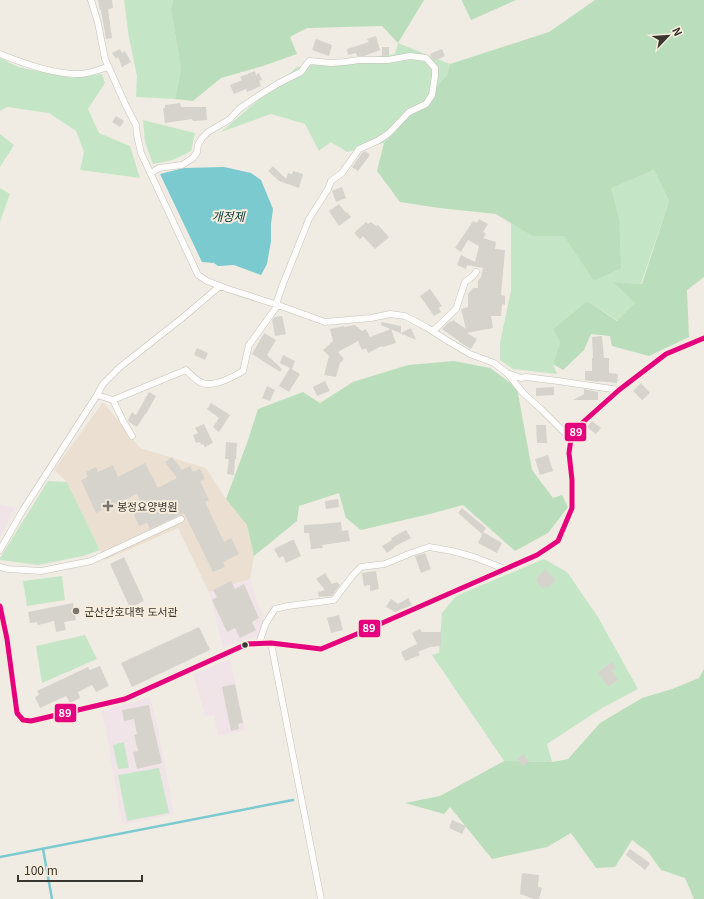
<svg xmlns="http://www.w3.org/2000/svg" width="704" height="899" viewBox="0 0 704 899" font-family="Georgia,'Noto Sans KR',serif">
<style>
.commercial{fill:#f1e4e8}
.medical{fill:#eadfd1}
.green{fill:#c5e6c6}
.forest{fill:#badebb}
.water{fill:#7acad0}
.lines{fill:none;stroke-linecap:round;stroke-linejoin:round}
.stream{stroke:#7acad0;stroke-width:2.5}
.building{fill:#d6d3cc}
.minor-casing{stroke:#c5c2bb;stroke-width:7}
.minor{stroke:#fdfcfb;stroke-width:6}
.bus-1-casing{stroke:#f6eddd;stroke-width:8}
.bus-1{stroke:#e5007d;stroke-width:5}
.poi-dot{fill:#7a766f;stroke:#f6eddd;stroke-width:1.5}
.bus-dot{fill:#3a3630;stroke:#f6eddd;stroke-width:1.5}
.labels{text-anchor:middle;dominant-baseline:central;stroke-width:4;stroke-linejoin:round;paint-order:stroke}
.poi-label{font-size:11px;fill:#3a3630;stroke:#f6eddd;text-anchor:start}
.water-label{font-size:12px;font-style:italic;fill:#00383e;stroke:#f6eddd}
.line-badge{stroke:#f6eddd;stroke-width:1.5}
.badge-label{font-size:11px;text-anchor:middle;font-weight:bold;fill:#fff}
</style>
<rect width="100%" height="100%" fill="#f0ece3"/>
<path class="commercial" d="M0 504 15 508 0 538Z
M250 579 268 633 223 647 209 592Z
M230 659 245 730 218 736 214 715 205 716 193 674Z
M150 697 156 719 174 814 122 825 106 731 101 711Z"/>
<path class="medical" d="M103 402 140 448 206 468 226 499 247 525 254 556 250 579 209 592 178 528 105 560 67 482 54 470Z"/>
<path class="green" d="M124 0H173L171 9 181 69 175 99 136 97 137 76 129 38Z
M398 43 450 64 447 75 384 143 347 152 331 142 319 151 305 124 271 114 221 132 297 67 395 54Z
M0 58 18 67 72 78 102 74 105 83 88 109 99 133 130 146 140 178 80 170 84 152 76 131 49 113 7 107 0 111Z
M143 120 195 133 191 151 173 160 153 164 145 142Z
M0 134 14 145 0 167Z
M654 170 669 201 641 284 613 282 636 303 618 321 587 301 553 329 560 342 553 364 557 374 513 369 500 360V343L511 291V223L532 236 564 235 594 281 619 218 610 188Z
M0 188 10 194 0 222Z
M48 481 67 482 100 550 83 556 38 565 0 560V558Z
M544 559 567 572 598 617 638 689 602 708 547 744 552 762 504 761 432 655 439 653 442 613 456 596Z
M62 576 65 600 27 606 23 581Z
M85 635 97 659 42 683 36 646Z
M124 742 129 768 118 769 113 745Z
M159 768 169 813 127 821 118 775Z"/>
<path class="forest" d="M173 0H424L398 43 382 26 307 28 290 37 297 54 263 66 221 78 193 101 175 99 181 69 171 9Z
M462 0H516L471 20 462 1Z
M595 0H704V277L687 290 689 337 649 356 612 346 610 336 591 334 584 350 563 370 553 364 560 342 553 329 587 301 617 321 635 303 613 282 642 284 669 201 654 170 611 188 619 218 621 268 594 281 564 236H532L496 214 439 208 400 202 377 171 384 143 447 75 450 64 549 32Z
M454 361 490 368 517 388 532 470 553 498 562 495 568 507 548 533 515 551 463 505 434 513 361 530 346 518 339 493 299 506 297 521 254 556 247 525 226 499 247 443 258 409 303 392 320 403 353 382 408 365Z
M704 669V899H694L685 878 661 870 648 852 632 840 615 867 596 868 571 833 547 847 492 859 450 807 444 814 405 803 440 796 504 761 552 762 568 759 600 723 642 698 672 689 699 678Z"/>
<path class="water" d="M224 167 251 173 261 180 273 209 271 224V241L267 264 261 275 234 265 218 266 214 263 202 262 160 174 184 168Z"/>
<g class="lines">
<path class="stream" d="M43 849 52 899
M0 857 293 800"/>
</g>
<path class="building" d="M98 0H112L113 8 108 9 112 38 106 39 101 10H100Z
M376 36 380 50 364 56H357L356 53 348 55 347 49 369 42 367 39Z
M316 39 332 45 329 56 312 50Z
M382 47H389V55L382 56Z
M120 49 122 53 125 51 131 62 122 67 118 57 116 59 112 53Z
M442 49 445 56 434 61 430 54Z
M255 71 256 75 259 73 262 80 259 81 261 86 247 92 246 89 234 94 230 85 242 80 240 77Z
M180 103 181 107H206L207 120 193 121 192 119 165 123 163 108H165V105Z
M116 116 124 121 120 127 112 122Z
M365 151 370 155 358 171 352 167 362 153Z
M273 166 286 179 288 173 292 174 293 171 303 174 299 188 279 181 268 171Z
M342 187 346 198 336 202 332 191Z
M339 204 346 213 347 212 351 217 339 226 329 211Z
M479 219 488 224 483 232 486 234 483 238 496 242 495 249 505 250 501 295 505 296V305L502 304 501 316H491L493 328 467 333 477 339 471 349 459 342V341L442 329 450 321 452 322 453 320 466 329 461 309 468 307V294L473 288H478V281L481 277 483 268 467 265 466 269 457 265 461 255 475 262 479 246 468 240 461 252 455 248 473 221 477 223Z
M366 222 368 224 371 222 376 226 378 225 389 237 375 249 363 236 360 239 354 233Z
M430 289 442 306 439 308 441 312 434 316 420 296Z
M282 316 286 334 275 336 272 320 275 317Z
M382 322 401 326V333L411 328 416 340 381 325Z
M355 325 362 331 366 329 370 337 391 329 396 343 383 347 382 346 368 353 366 348 362 350 358 341 338 352 344 359 340 363 336 377 324 375 329 356 323 350 333 341 330 329 344 326V327Z
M264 333 276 340 267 355 282 369 280 372 252 354Z
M602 336 604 358H609V373L618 374 617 383 598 381V382L585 380V371H592V358H593L592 337Z
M197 348 208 353 205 360 194 355Z
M283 355 295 361 292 369 280 363Z
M290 368 300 374 289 392 279 386Z
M325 381 330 391 317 396 313 387Z
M641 383 650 393 642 400 633 391Z
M267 386 275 390 270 401 262 398Z
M554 387V395L536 396V388Z
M584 389 598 392V400H573L586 393 584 394Z
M149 392 156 396 146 414H145L137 427 129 422 128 420 132 412 136 415Z
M211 403 230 415 219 432 213 427 219 418 207 409Z
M592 421 601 428 596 434 587 427Z
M204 424 213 443 205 447 203 444 201 445 200 442 196 443 193 435 198 433 195 428Z
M536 425H546L547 443H537Z
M226 442 237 443 236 459H235L234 475 227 474 229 459H225Z
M548 455 553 471 540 475 535 459Z
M172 457 182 470 190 466 193 472 200 469 205 479 200 481 209 500 205 502 224 542 231 538 239 554 223 562 225 567 213 572 184 513 150 529 147 523 139 526 133 513 143 508 137 494 96 513 81 480 88 477 86 472 96 467 98 472 113 465 118 477 145 463 158 488 177 478 165 462Z
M338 499 339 507 326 509 325 501Z
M462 508 486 528 482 534 458 513Z
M341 522 342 531 348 530 350 541 322 545 323 548 311 549 309 533H304V525L323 524Z
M406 530 411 538 394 547V548L387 553 382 546 392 540 391 538Z
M483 532 502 543 497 553 478 543Z
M292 540H294L301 556 286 563 283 556 279 558 274 549Z
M425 553 431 569 421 573 415 556Z
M124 557 144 601 130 608 110 564Z
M545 569 556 580 548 588 546 586 543 589 536 581 538 579 537 578Z
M376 571 379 589 370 591V585L364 586 362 573Z
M325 573 332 584 337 582 340 585 332 596 319 597 318 592 325 590 316 579Z
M231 581 235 589 244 584 259 618 252 622 256 630 240 638 235 628 227 632 212 600 217 597 213 590Z
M408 598 412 605 395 612 386 607 391 599 398 604Z
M73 603 76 620 64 622 66 630 56 632 54 621 38 625 37 622 30 623 28 612Z
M339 615 343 630 331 633 327 618Z
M199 627 210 650 132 687 121 663Z
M420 629 422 632H441V646L430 647 418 652 420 655 405 661 401 652 417 644 412 633Z
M612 662 616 668 612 671 618 680 608 687 598 672Z
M100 666 109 686 96 692 92 685 78 692 80 698 70 703 66 696 40 708 35 697 39 695 37 691 88 667 90 670Z
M235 684 243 723 238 724 239 729 231 731 222 687Z
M149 705 151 716 162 763 137 769 133 752 138 751 134 735 137 734 134 719 124 721 122 710Z
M523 754 529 761 523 766 517 759Z
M452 820 466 826 462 834 449 828Z
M630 849 650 863 645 870 626 855Z
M522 873 539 875 538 887 542 888 539 899H534L520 894Z"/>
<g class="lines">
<g class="minor-casing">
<path id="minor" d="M91 0 98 23 105 59 126 106 136 125 137 135 141 153 198 275 207 281 220 286 228 289 278 305 277 301 283 284 309 219 328 189 331 181 342 173 359 149 377 141 388 134 409 112 426 104 432 95 435 76V68L426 58 410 56 388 60H359L345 62 331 63 309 61 306 65 301 72 279 83 258 96 239 109 230 119 208 132 202 138 198 145 197 152 193 158 182 165 159 168 151 173
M0 54C22 63 57 75 81 74 90 73 100 69 108 67
M433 331 456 309 465 282 473 276 476 272
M507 373 524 394 541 409 571 439
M97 395 103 384 120 367 181 319 220 286
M113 400 186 370C192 376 199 384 207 384 218 385 235 376 243 371L249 345 278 305 325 322 371 318 390 314 405 316 426 327 448 341 470 354 494 363 507 373 521 378 526 377 558 381 619 390
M0 550 23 510 97 395 113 400 123 421 132 436
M0 567 8 569 41 571 91 561 181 519
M0 606 7 639 17 713 23 720 31 721 125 699 247 644 271 643 321 649 364 631 537 555 558 541 572 508V480L569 453 571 439 581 424 619 390 666 354 704 338
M259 643 266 623 275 609 288 606 334 600 353 575 361 567 385 564 411 553 429 547 452 551 474 557 505 569
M271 643 321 899"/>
</g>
<use href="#minor" class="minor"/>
<g class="bus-1-casing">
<path id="bus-1" d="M0 606 7 639 17 713 23 720 31 721 125 699 247 644 271 643 321 649 364 631 537 555 558 541 572 508V480L569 453 571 439 581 424 619 390 666 354 704 338"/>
</g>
<use href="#bus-1" class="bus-1"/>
</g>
<g class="poi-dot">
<path d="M106 500h4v4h4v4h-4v4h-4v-4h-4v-4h4z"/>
<circle cx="76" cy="611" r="4"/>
</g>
<circle class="bus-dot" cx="245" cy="645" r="3.5"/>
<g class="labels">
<g class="poi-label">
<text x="117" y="506">봉정요양병원</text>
<text x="84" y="611">군산간호대학 도서관</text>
</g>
<g class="water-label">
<text x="228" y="215">개정제</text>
</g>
</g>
<g class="line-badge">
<rect x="564" y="422" width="23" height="20" rx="4" fill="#e5007d"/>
<rect x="358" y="619" width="23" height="19" rx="4" fill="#e5007d"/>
<rect x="54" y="703" width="23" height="20" rx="4" fill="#e5007d"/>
</g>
<g class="badge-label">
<text x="576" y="436">89</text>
<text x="369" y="632">89</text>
<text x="65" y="717">89</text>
</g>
<g transform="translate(668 36) rotate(65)" stroke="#f6eddd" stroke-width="3" paint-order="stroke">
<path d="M0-3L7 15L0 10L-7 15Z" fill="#3a3630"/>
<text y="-6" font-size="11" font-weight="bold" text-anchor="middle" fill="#3a3630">N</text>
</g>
<path d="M18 875v6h124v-6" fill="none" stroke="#3a3630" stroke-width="2"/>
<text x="24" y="875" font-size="12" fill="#3a3630" stroke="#f6eddd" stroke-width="3" paint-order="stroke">100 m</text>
</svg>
